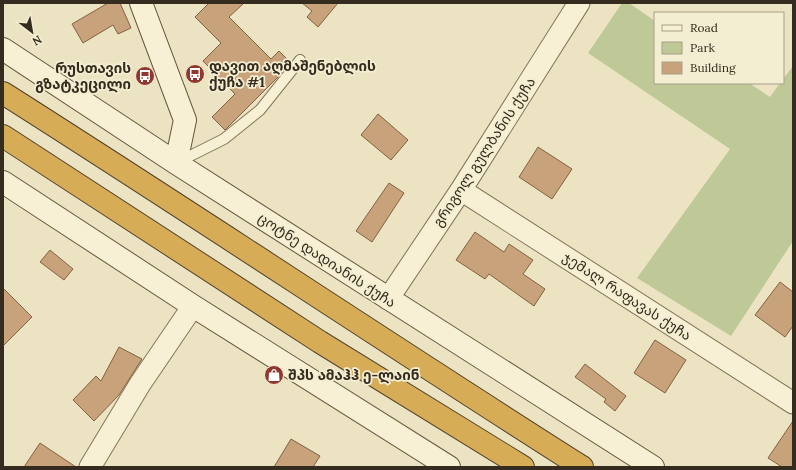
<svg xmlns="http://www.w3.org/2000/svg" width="796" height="470" viewBox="0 0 796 470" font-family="Lora,'Noto Sans Georgian',serif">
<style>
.green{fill:#bec997}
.building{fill:#c8a27a;stroke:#826241}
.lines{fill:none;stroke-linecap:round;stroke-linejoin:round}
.lane-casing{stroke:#85755a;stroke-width:12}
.street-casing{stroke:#85755a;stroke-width:23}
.secondary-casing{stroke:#66563e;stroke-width:24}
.highway-casing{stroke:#52432e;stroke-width:24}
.lane{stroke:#f7f0d5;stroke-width:10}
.street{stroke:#f7f0d5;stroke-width:21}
.secondary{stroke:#f7f0d5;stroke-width:22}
.highway{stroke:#d7ac56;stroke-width:22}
.labels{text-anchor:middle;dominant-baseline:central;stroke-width:3.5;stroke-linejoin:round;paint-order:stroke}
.poi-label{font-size:14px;font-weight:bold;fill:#352b1e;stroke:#f3edd1;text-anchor:start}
.street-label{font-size:14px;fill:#352b1e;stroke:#f3edd1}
</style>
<rect width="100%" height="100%" fill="#ece3c2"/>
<path class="green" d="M622 3H629L655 21V83H749L770 97 780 83H783V79L793 66V241L731 336 637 278 730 149 588 53Z"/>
<path class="building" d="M108 3H120L131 28 118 34 113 25 83 43 72 24Z
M209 3H244L229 17 271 59 279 51 290 62 278 77 225 130 212 117 235 94 203 61 221 43 195 17Z
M302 3H338L318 27 307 17 312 11Z
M378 114 408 140 391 160 361 135Z
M538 147 572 169 552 199 519 177Z
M389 183 404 193 372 242 356 231Z
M475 232 504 252 509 244 533 260 523 274 545 289 534 306 489 274 485 279 456 260Z
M50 250 73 269 64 280 40 262Z
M780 282 793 292V326L785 337 755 315Z
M3 288 32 317 3 346Z
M655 340 686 360 665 393 634 373Z
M119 347 142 359 119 395 94 421 73 400 96 376 101 381Z
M585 364 626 396 615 411 604 402 606 399 575 377Z
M793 421V467H782L768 458Z
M291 439 320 456 313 467H274Z
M40 443 76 467H24Z"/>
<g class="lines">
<g class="lane-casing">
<path id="lane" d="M176 163 224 139 260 110 300 60"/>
</g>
<g class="street-casing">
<path id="street" d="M461 190 793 403
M388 299 461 190 579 3
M90 467 140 384 193 306"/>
</g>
<g class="secondary-casing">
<path id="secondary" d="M141 3 185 120 176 163
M3 49 176 163 653 467
M3 182 193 306 449 467"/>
</g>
<g class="highway-casing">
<path id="highway" d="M3 93C197 216 388 344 582 467
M3 136 320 342 523 467"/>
</g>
<use href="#lane" class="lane"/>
<use href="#street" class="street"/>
<use href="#secondary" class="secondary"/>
<use href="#highway" class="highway"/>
</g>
<defs>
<g id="bus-disc" transform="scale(1)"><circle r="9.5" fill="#91372d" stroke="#f3edd1"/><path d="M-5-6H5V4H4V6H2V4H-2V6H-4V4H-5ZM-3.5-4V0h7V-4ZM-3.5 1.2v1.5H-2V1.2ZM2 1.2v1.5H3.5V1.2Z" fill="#fff"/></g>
<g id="shop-disc" transform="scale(1)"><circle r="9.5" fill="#91372d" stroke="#f3edd1"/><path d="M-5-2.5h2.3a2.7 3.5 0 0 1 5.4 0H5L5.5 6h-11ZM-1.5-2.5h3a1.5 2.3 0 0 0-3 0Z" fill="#fff"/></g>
</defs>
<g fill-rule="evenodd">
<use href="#bus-disc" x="195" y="74"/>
<use href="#bus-disc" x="145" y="76"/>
<use href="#shop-disc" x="274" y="375"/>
</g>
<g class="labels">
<g class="poi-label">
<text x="209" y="66">დავით აღმაშენებლის<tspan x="209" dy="16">ქუჩა #1</tspan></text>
<text x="131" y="68" text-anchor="end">რუსთავის<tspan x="131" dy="16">გზატკეცილი</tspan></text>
<text x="288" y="375">შპს ამაჰჰ ე-ლაინ</text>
</g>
<g class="street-label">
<text transform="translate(484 152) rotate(-57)">გრიგოლ გულბანის ქუჩა</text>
<text transform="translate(327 260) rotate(33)">ცოტნე დადიანის ქუჩა</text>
<text transform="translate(627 296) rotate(33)">ჯემალ რაფავას ქუჩა</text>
</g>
</g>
<rect width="796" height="470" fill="none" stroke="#352b1e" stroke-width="8"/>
<rect x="654" y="12" width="130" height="72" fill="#f3edd1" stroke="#a79f89"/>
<rect x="662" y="25" width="20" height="6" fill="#f7f0d5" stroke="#a79f89"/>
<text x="690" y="32" font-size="12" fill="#352b1e">Road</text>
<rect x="662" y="42" width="20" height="12" fill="#bec997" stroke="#a79f89"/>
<text x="690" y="52" font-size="12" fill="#352b1e">Park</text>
<rect x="662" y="62" width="20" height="12" fill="#c8a27a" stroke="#a79f89"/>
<text x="690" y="72" font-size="12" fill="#352b1e">Building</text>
<g transform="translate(32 32) rotate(149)" stroke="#f3edd1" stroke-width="3" paint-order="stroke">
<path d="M0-3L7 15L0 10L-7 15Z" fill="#352b1e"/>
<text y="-6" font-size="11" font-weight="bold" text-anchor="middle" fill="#352b1e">N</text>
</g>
</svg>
